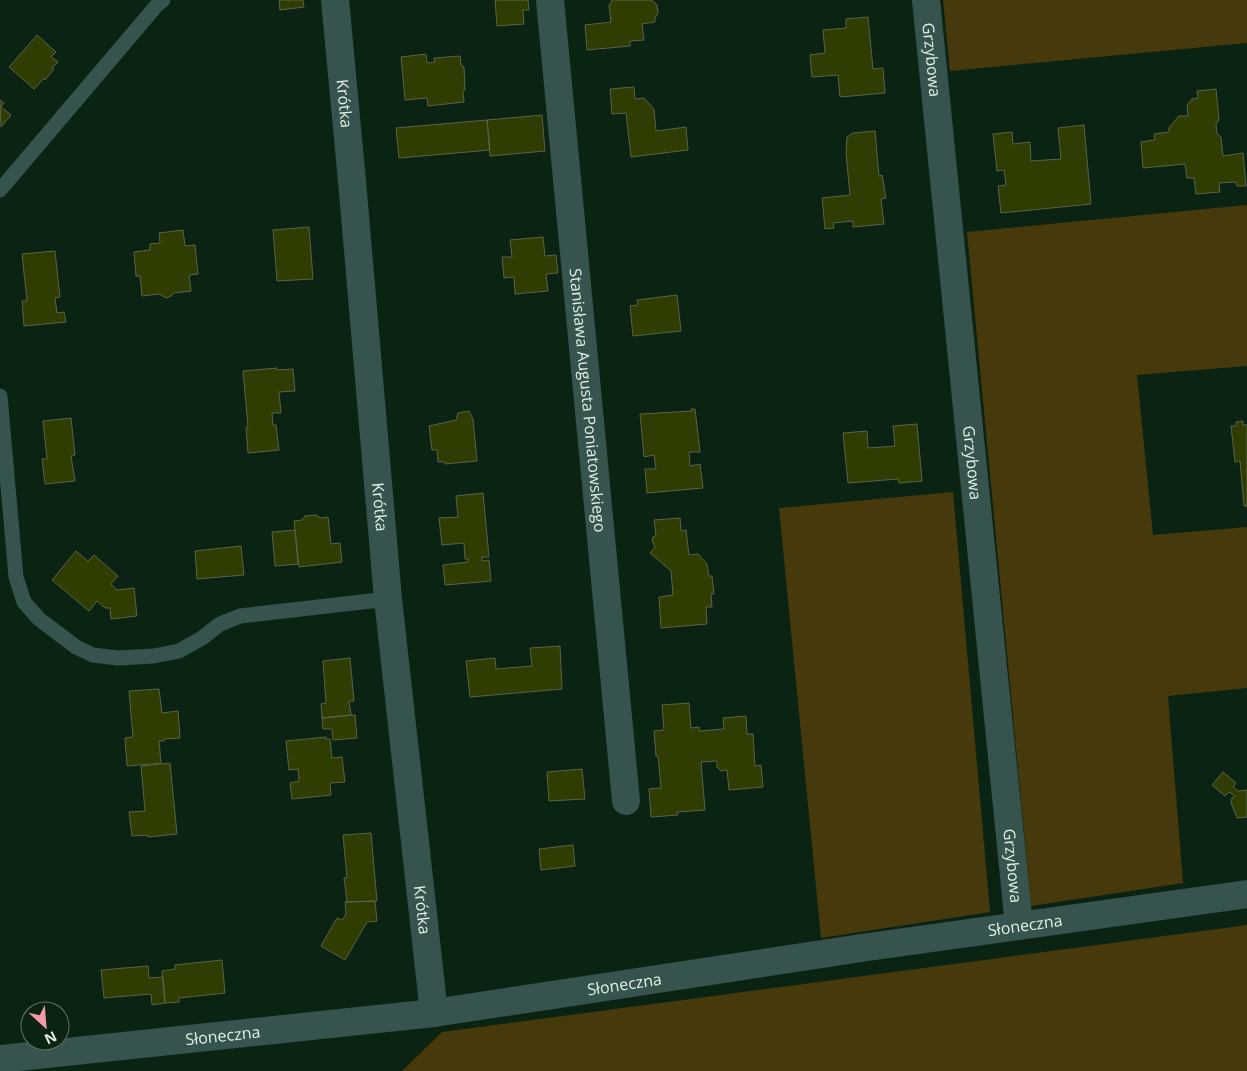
<svg xmlns="http://www.w3.org/2000/svg" width="1247" height="1071" viewBox="0 0 1247 1071" font-family="'Open Sans',sans-serif">
<style>
.green{fill:#463a0d}
.building{fill:#2f3c02;stroke:#5a6347}
.lines{fill:none;stroke-linecap:round;stroke-linejoin:round}
.service{stroke:#36534d;stroke-width:15}
.minor{stroke:#36534d;stroke-width:28}
.labels{text-anchor:middle;dominant-baseline:central;stroke-width:4;stroke-linejoin:round;paint-order:stroke}
.street-label{font-size:16px;fill:#e1f0e4;stroke:#0b2312}
</style>
<rect width="100%" height="100%" fill="#0b2312"/>
<path class="green" d="M943 0H1247V43L950 71Z
M1247 205V366L1137 375 1153 535 1247 527V688L1168 696 1183 883 1031 906 967 232Z
M953 492 990 912 821 938 779 508Z
M1247 925V1071H402L442 1032Z"/>
<path class="building" d="M279 0H303L304 7 280 10Z
M495 0H528L529 10H523L524 24 497 26Z
M612 0H652L657 5 658 13 655 18V22L642 24 644 40 630 41V46L587 50 585 25 611 22 609 6Z
M868 17 873 69 883 68 885 93 840 97 838 75 812 77 810 55 825 53 823 30 846 28V19Z
M37 35 56 52 51 57 58 62 52 68 54 69 45 80 44 78 34 89 9 67Z
M426 54 427 63 435 62 434 58 460 56 461 65 464 67 465 90 463 92 464 102 428 106 427 98 405 100 401 57Z
M634 87 635 99 644 98 654 109 656 131 686 127 688 150 631 157 626 113 612 114 610 89Z
M1216 89 1219 120 1216 124 1217 134 1221 137 1223 156 1243 153 1246 186H1237L1236 182 1219 183 1220 192 1196 194 1194 178H1187L1185 164 1143 168 1141 142 1155 140 1154 134 1169 132V128L1179 116H1188L1187 105 1192 99 1198 98 1197 91Z
M0 100 4 103 1 107 11 115 1 127Z
M542 115 545 151 490 156 487 120Z
M487 120 490 150 399 158 396 128Z
M1084 125 1091 204 1001 213 998 186 1006 185 1004 170 997 171 993 134 1012 132 1013 144 1030 142 1031 161 1061 159 1058 128Z
M875 131 879 176 882 175 886 198 881 199 884 224 853 227V221L833 223 834 228 825 229 822 198 850 195 846 153 847 137 853 133Z
M309 227 313 279 277 281 273 230Z
M183 230 185 246 195 245 198 274 189 275 191 291 174 293 171 296 166 298 159 294 142 296 140 276H136L134 252 150 250V244L160 243 159 233Z
M543 237 545 256 556 255 558 273 546 274 548 291 515 294 514 277 504 278 502 257H512L510 240Z
M55 251 60 297 55 298 57 313 64 312 66 322 24 326 22 301H27L22 254Z
M677 295 681 331 633 336 630 306 638 305 637 300Z
M277 368V370L293 369 295 391 279 392 281 413H272L273 425H276L279 450 248 453 246 427H248L243 371Z
M691 409H695L700 452H689L690 466 700 464 703 488 647 493 645 469H656L654 455 644 457 640 414 692 411Z
M469 411 473 419 477 461 445 464V462H438L437 450H432L429 426 456 420 458 413Z
M71 418 75 455 71 456 75 481 45 484 42 459H47L43 421Z
M1243 421V425H1247V506H1244L1240 461 1235 462 1231 426H1236V422Z
M917 424 922 481 899 483 898 479 848 483 843 433 867 431 868 448 895 446 893 426Z
M483 493 489 557H482V561L489 560 491 581 445 585 443 565 468 562V559H465L464 543 442 545 439 518 458 517 456 496Z
M317 515 320 518 328 517 331 544 340 543 342 562 299 567 294 521 302 520 305 516Z
M680 518 681 531 686 530 689 555 698 554 707 564 709 576H712L714 594H711L712 607H706L707 624 661 628 659 597 673 595 671 571 650 553 655 547 652 541 653 537 656 535 654 520Z
M295 530 298 564 275 566 272 532Z
M241 546 244 575 197 579 195 551Z
M76 551 88 561 94 555 118 576 111 584 117 590 134 588 137 616 111 619 110 608H105L97 601 89 611 52 580Z
M560 646 562 689 470 697 466 661 495 658 496 669 532 666 530 648Z
M350 658 354 701H349L351 715 322 718 321 704 326 703 323 661Z
M159 689 162 713 178 711 180 738 164 739V741H159L161 763 127 766 125 738 133 737 129 691Z
M689 703 691 728 699 727V731L724 729 723 718 746 716 747 734H753L755 766 761 765 763 787 729 790 727 770 721 771 717 767V761L701 762 705 810 677 812 678 815 651 817 649 789 661 788 658 756H656L654 731 664 730 662 705Z
M355 715 357 738 333 740 332 729H323L322 718Z
M326 737V739H330L332 758 342 757 345 782 330 783 331 795 292 799 290 783 299 781 298 769 289 770 286 741Z
M170 763 177 834 148 837 147 835 132 836 129 812 145 811 141 766Z
M582 769 585 799 549 801 547 772Z
M1223 772 1236 783 1233 787 1238 791 1247 790V817L1237 818 1231 803 1232 798 1235 796 1229 792 1225 796 1212 785Z
M371 833 377 901 347 902 344 878H347L343 835Z
M573 845 575 866 541 870 539 849Z
M375 901 377 921 367 922 345 960 321 946 337 918 342 920 346 914 345 902Z
M222 960 225 993 179 998V1002L165 1003 162 971 175 969V965Z
M148 966 149 978 163 977 165 1003 152 1005 151 994 104 998 101 970Z"/>
<g class="lines">
<path class="service" d="M0 190 157 5 163 0
M0 396 16 577 24 602 39 619 76 647 93 655 118 658 154 656 179 651 202 638 220 624 240 616 388 599"/>
<g class="minor">
<path id="s1" d="M335 0 352 181 388 599 434 1013"/>
<path id="s2" d="M550 0 626 801"/>
<path id="s3" d="M926 0 1019 926"/>
<path id="s4" d="M0 1059 434 1013 868 947 1247 894"/>
</g>
</g>
<g class="labels">
<g class="street-label">
<text stroke="none"><textPath href="#s3" startOffset="60">Grzybowa</textPath></text>
<text stroke="none"><textPath href="#s1" startOffset="104">Krótka</textPath></text>
<text stroke="none"><textPath href="#s2" startOffset="402">Stanisława Augusta Poniatowskiego</textPath></text>
<text stroke="none"><textPath href="#s3" startOffset="465">Grzybowa</textPath></text>
<text stroke="none"><textPath href="#s1" startOffset="509">Krótka</textPath></text>
<text stroke="none"><textPath href="#s3" startOffset="870">Grzybowa</textPath></text>
<text stroke="none"><textPath href="#s1" startOffset="914">Krótka</textPath></text>
<text stroke="none"><textPath href="#s4" startOffset="1034">Słoneczna</textPath></text>
<text stroke="none"><textPath href="#s4" startOffset="629">Słoneczna</textPath></text>
<text stroke="none"><textPath href="#s4" startOffset="224">Słoneczna</textPath></text>
</g>
</g>
<g transform="translate(45 1026) rotate(154)"><circle r="24" fill="#0b2312" stroke="#617566"/>
<path d="M0-4L9 19L0 12L-9 19Z" fill="#f39aaa"/>
<text y="-8" font-size="14" font-weight="bold" text-anchor="middle" fill="#e1f0e4">N</text>
</g>
</svg>
